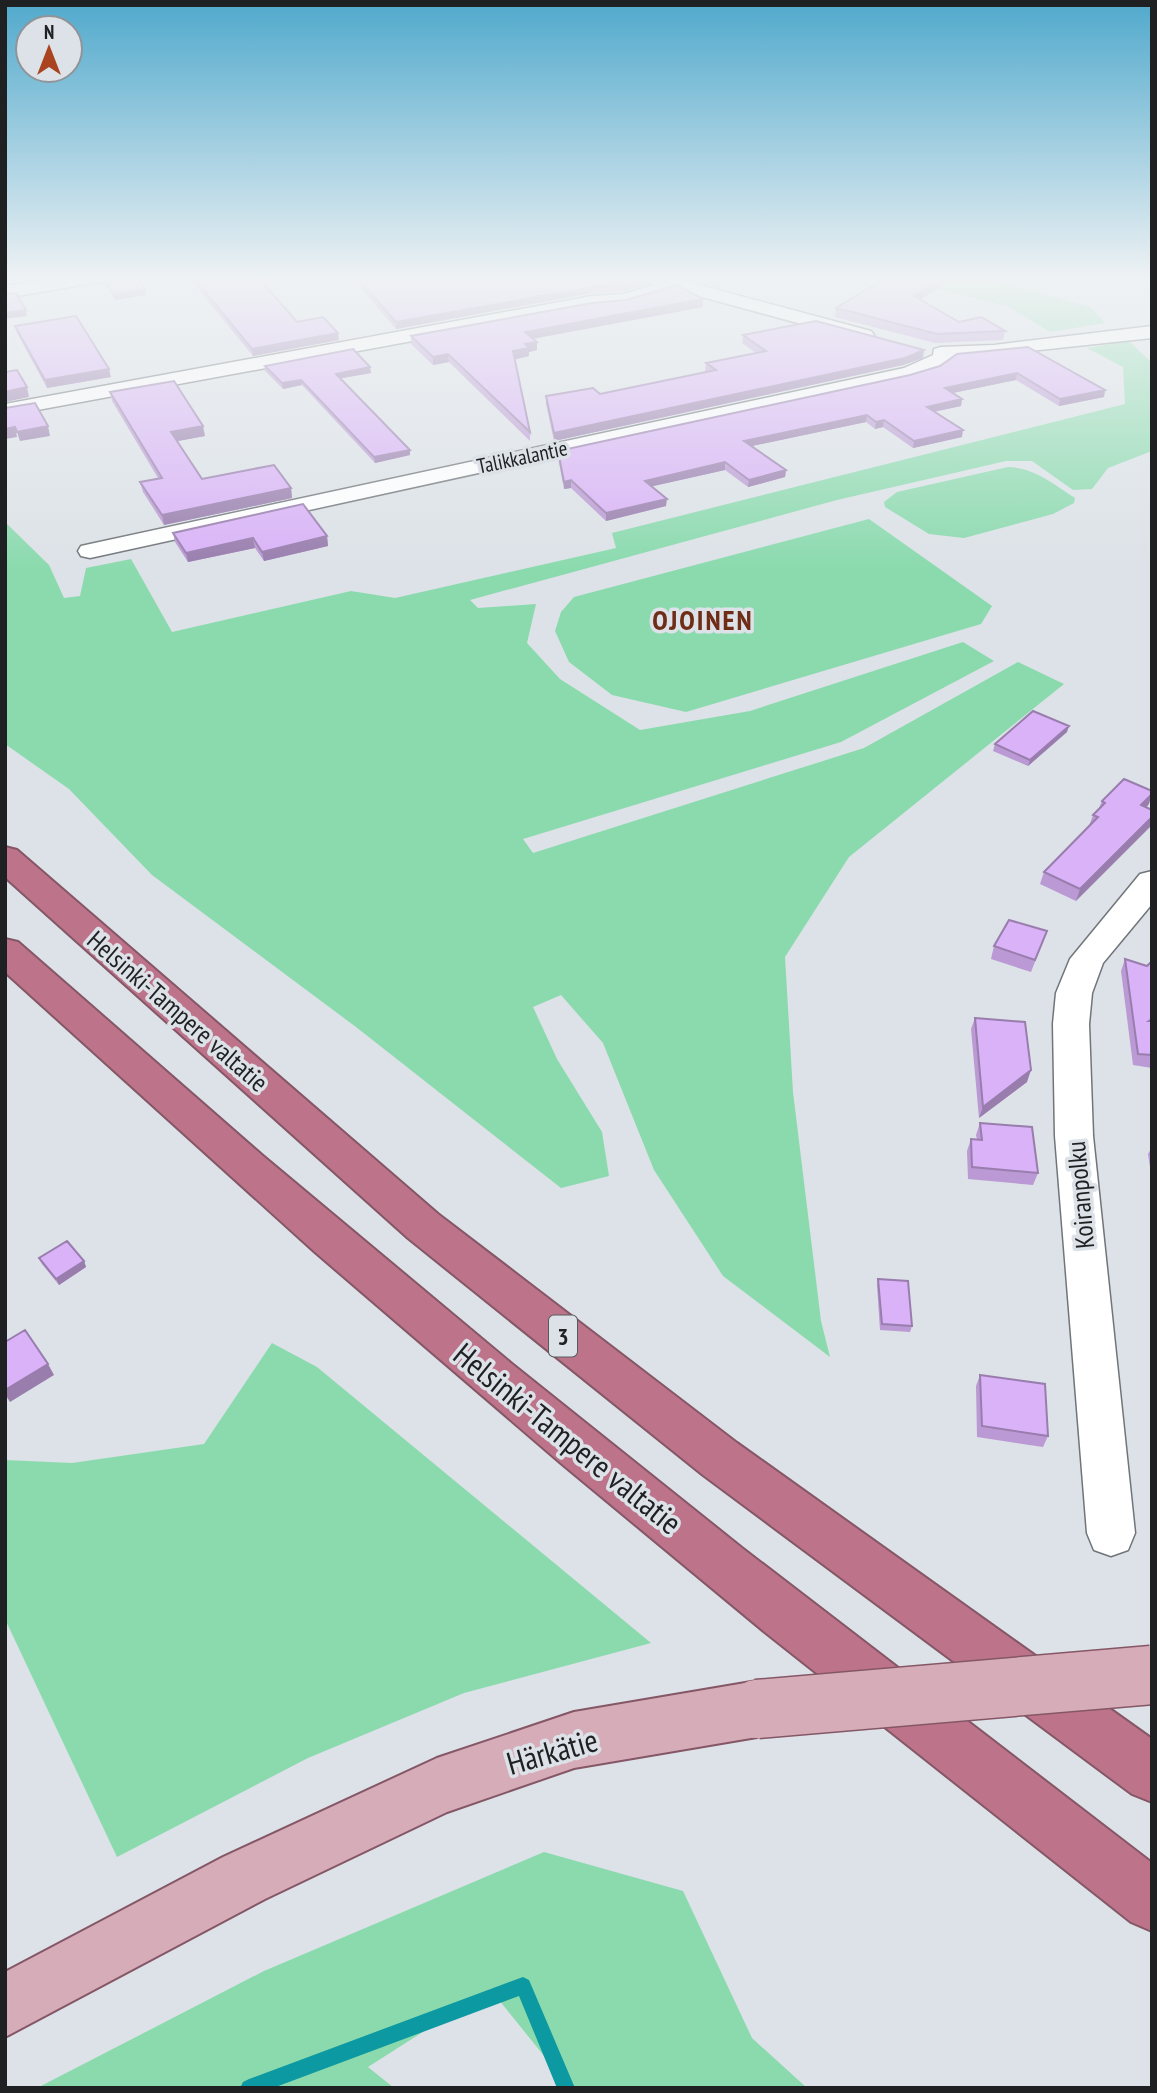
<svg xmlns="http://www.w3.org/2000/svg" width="1157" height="2093" viewBox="0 0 1157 2093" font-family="'PT Sans Narrow',sans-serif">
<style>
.green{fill:#8bdaae}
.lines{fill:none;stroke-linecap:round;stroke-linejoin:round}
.stream{fill:#0c99a1;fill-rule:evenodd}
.minor-casing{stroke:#707579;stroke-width:3}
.major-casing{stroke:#855766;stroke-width:4}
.highway-casing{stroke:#855766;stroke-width:4}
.minor{fill:#fff;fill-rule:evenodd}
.major{fill:#d7acb9;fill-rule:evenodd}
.highway{fill:#bd748b;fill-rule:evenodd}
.major-bridge-casing{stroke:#855766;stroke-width:61;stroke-linecap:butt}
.major-bridge{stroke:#d7acb9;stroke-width:58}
.wall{fill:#bb99d4}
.shaded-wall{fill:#987dad}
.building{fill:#d9b2f7;stroke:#987dad;stroke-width:2}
.labels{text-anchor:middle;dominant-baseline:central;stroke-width:7;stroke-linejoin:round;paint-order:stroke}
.far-street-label{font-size:21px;fill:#1e2022;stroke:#dce2e7}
.shield{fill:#dce2e7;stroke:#575a5d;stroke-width:2}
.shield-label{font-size:24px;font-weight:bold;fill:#1e2022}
.street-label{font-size:26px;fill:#1e2022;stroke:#dce2e7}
.far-district-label{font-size:28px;font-weight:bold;letter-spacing:2px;fill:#6f2d17;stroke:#dce2e7}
.near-street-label{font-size:32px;fill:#1e2022;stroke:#dce2e7}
</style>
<rect width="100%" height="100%" fill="#dce2e7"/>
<path class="green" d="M888 276H978L1090 307 1105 323 1050 332 1009 307Z
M1129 341 1152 363V451L1108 468 1092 489 1073 490 1032 461H1006L837 500 470 600 478 608 536 604 527 643 560 679 640 730 750 711 963 642 994 661 841 742 523 839 533 853 864 748 1018 662 1064 684 849 857 785 957 793 1092 821 1321 830 1357 723 1276 654 1170 603 1043 561 995 533 1007 557 1059 602 1132 609 1176 561 1188 356 1027 152 875 69 789 5 744V522L49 565 64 598 80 596 86 568 131 559 172 632 351 591 395 598 616 548 612 533 1125 404 1123 367 1087 348Z
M1008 467C1035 468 1053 484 1075 498L1074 503 1053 514 964 538 929 534 885 507 884 502 897 492Z
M869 519 992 606 981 624 686 712 612 695 569 662 555 631 561 612 574 597Z
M272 1343 317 1367 651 1643 464 1693 308 1758 117 1857 5 1619V1460L72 1463 204 1444Z
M544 1852 683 1891 752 2038 807 2088H570L490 1989 368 2067 394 2088H37L264 1971Z"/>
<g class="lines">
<path class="stream" d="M523 1977 529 1980 575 2088H557L519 1996 273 2088H240L243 2082 249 2079Z"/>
<g class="minor-casing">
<path id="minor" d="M69 276H114L105 281 5 298V286Z
M645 276 677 279 871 331 874 335 864 341 676 290 625 305 592 308 5 416V404L592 296 624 294 656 284 647 282Z
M1152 326V338L954 359 938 370 908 379 90 558 81 556 78 551 81 546 90 544 904 368 933 355 934 349 941 347 994 345Z
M1152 871V904L1103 963 1092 993 1089 1024 1093 1136 1135 1533 1128 1550 1111 1556 1094 1550 1087 1533 1055 1136 1053 1024 1056 993 1070 959 1140 874Z"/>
</g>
<g class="major-casing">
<path id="major" d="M757 1681 777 1689 785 1709 777 1729 757 1737 574 1768 447 1812 265 1899 5 2037V1972L223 1857 437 1758 574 1712Z"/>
</g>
<g class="highway-casing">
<path id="highway" d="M5 847 17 850 438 1214 737 1443 1152 1739V1802L1132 1794 703 1475 408 1238 5 877Z
M5 939 18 942 263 1156 512 1364 742 1548 1152 1863V1931L1131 1922 766 1633 562 1464 315 1252 5 972Z"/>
</g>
<use href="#minor" class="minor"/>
<use href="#major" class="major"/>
<use href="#highway" class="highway"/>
<g class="major-bridge-casing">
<path id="major-bridge" d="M757 1709 1152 1675"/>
</g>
<use href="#major-bridge" class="major-bridge"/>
</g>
<path class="wall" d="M187 276H295L262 282 297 322 339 340 253 356Z
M350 276H646V284L624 291 592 293 396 329Z
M676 276H713L720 281V287Z
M957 276 920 300 959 322 1005 331 1003 340 935 343 835 317 836 308 895 278Z
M1053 276H1126L1115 287 1070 278 1065 280Z
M103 278 145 289 146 295 115 300 104 284Z
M703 307 533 339 537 350 529 352V356L514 359 530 432V441L449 362 433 365 411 344V336Z
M15 326 111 377 47 388 17 333Z
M743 335 923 358 903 365 554 441 546 404V396L600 394 707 372 705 371 706 363 756 353 742 343Z
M957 354 1105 390 1104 397 1059 406 1016 380 952 393 962 399 961 406 935 412 962 437 913 448 883 427 875 429 866 422 751 446 786 470 785 477 748 487 725 470 652 486 666 506 606 521 571 488 564 489 558 458V451L910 375 940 366Z
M265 366 370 367 371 373 341 378 410 450V455L375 463 302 385 283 389 265 371Z
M110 392 205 436 177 441 202 479 291 488 292 498 164 525 143 492 140 482 158 478 112 401Z
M173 533 327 536 328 546 264 561 255 548 188 562 175 542Z
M1067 732 1028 766 993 751 995 744Z
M1102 801 1149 804 1076 901 1040 884 1044 872 1089 826 1093 815 1099 808Z
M1047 931 1031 972 991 959 994 946Z
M1125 959 1147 966 1152 963V1068L1133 1065 1121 971Z
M975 1018 1027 1082 979 1118 971 1029Z
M980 1123 1038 1173 1033 1185 968 1179 967 1151 971 1139 977 1140 976 1135Z
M1152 1147V1180L1148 1154Z
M39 1258 84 1261 86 1267 59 1285 42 1264Z
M878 1279 912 1326 910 1332 880 1330 877 1285Z
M980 1375 1048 1436 1043 1447 977 1437 976 1386Z"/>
<path class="shaded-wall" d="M5 276H14L7 277 8 283 5 284Z
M257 276H295L258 282Z
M945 276H957L912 305 914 296Z
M1118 276H1126L1115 287Z
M646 278V284L624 291V285Z
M592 287V293L396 329V322Z
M145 289 146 295 115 300 114 294Z
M703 299V307L525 340V332Z
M26 310 27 316 5 319V313Z
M338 333 339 340 253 356 252 349Z
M537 342V350L529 352V356L513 360V351L525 344Z
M924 350 923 358 903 365 554 441V433Z
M448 354 449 362 433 365V357Z
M370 367 371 373 337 379 336 374Z
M109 369 111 377 47 388 45 380Z
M1017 373 1016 380 943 395 945 388Z
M301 380 302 385 283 389 282 383Z
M27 387 29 397 5 402V392Z
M1105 390 1104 397 1059 406 1060 399Z
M962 399 961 406 926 413 927 407Z
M867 415 866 422 743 448 744 441Z
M884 420 883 427 875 429 876 422Z
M48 426 50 436 20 441 17 432Z
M203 426 205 436 173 442 171 432Z
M15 427 17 437 5 439V429Z
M963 430 962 437 913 448 914 441Z
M410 450V455L375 463 374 457Z
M725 462V470L645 488V481Z
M786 470 785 477 748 487 749 480Z
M571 480V488L564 489V482Z
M291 488 292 498 164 525 162 515Z
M667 499 666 506 606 521V513Z
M327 536 328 546 264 561 262 552Z
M253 538 255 548 188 562 186 553Z
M1069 726 1067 732 1028 766 1030 760Z
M1152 794 1149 804 1136 817 1141 805Z
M1152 817V825L1076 901 1080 889Z
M1031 1070 1027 1082 979 1118 983 1107Z
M84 1261 86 1267 59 1285 56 1279Z
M48 1364 54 1375 10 1402 5 1394V1390Z"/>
<path class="building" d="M106 276H136L145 289 114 294 103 278Z
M192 276H257L297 322 323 317 338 333 252 349Z
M355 276H646V278L624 285 592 287 396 322Z
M703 276H713L720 281Z
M899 276H945L914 296 959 322 981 317 1005 331 937 334 836 308 888 277 895 278Z
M677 285 703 299 525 332 537 342 525 344 529 348 513 351 530 432 448 354 433 357 411 336 592 303 626 300Z
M16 293 26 310 5 313V294Z
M76 316 109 369 45 380 15 326Z
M816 321 924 350 905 358 554 433 546 396 593 388 600 394 716 370 706 363 766 351 743 335Z
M1028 347 1105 390 1060 399 1017 373 945 388 962 399 927 407 963 430 914 441 884 420 876 422 867 415 744 441 786 470 749 480 725 462 645 481 667 499 606 513 571 480 564 482 558 451 910 375 940 366 957 354Z
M353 349 370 367 336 374 410 450 374 457 301 380 282 383 265 366Z
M17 370 27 387 5 392V372Z
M174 381 203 426 171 432 202 479 274 465 291 488 162 515 140 482 162 478 110 392Z
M35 403 48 426 17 432 15 427 5 429V408Z
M303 504 327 536 262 552 253 538 186 553 173 533Z
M1033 711 1069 726 1030 760 995 744Z
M1124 779 1152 791V794L1141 805 1152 810V817L1080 889 1044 872 1098 817 1093 815 1105 803 1102 801Z
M1009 920 1047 931 1035 960 994 946Z
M1125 959 1147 966 1150 963H1152V1019L1149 1021H1152V1055L1138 1054Z
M975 1018 1025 1022 1031 1070 983 1107Z
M980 1123 1032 1127 1038 1173 972 1167 971 1139 982 1140Z
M67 1241 84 1261 56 1279 39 1258Z
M878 1279 908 1281 912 1326 882 1324Z
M25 1330 48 1364 5 1390V1342Z
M980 1375 1045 1384 1048 1436 982 1426Z"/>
<linearGradient id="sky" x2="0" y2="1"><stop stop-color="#50a9cc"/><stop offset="0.49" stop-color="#eff2f4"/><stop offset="1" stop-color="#eff2f4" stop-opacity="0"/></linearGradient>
<rect width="1157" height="569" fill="url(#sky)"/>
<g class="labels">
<g class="far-street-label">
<text transform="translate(522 457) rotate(-12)">Talikkalantie</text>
</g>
<rect class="shield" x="549" y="1315.5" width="28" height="41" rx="5"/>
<g class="shield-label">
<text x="563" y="1336">3</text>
</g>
<g class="street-label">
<text transform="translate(178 1011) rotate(41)">Helsinki-Tampere valtatie</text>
<text transform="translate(1080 1195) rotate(-95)">Koiranpolku</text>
</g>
<g class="far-district-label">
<text x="703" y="619">OJOINEN</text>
</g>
<g class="near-street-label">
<text transform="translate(568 1438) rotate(39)">Helsinki-Tampere valtatie</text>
<text transform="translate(552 1751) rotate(-16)">Härkätie</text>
</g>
</g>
<rect width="1157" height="2093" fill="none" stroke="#1e2022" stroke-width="14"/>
<g transform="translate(49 49)"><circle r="33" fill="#dce2e7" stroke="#909498" stroke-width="2"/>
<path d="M0-5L12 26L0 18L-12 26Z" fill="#aa431f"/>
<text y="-10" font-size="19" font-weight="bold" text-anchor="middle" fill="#1e2022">N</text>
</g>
</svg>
